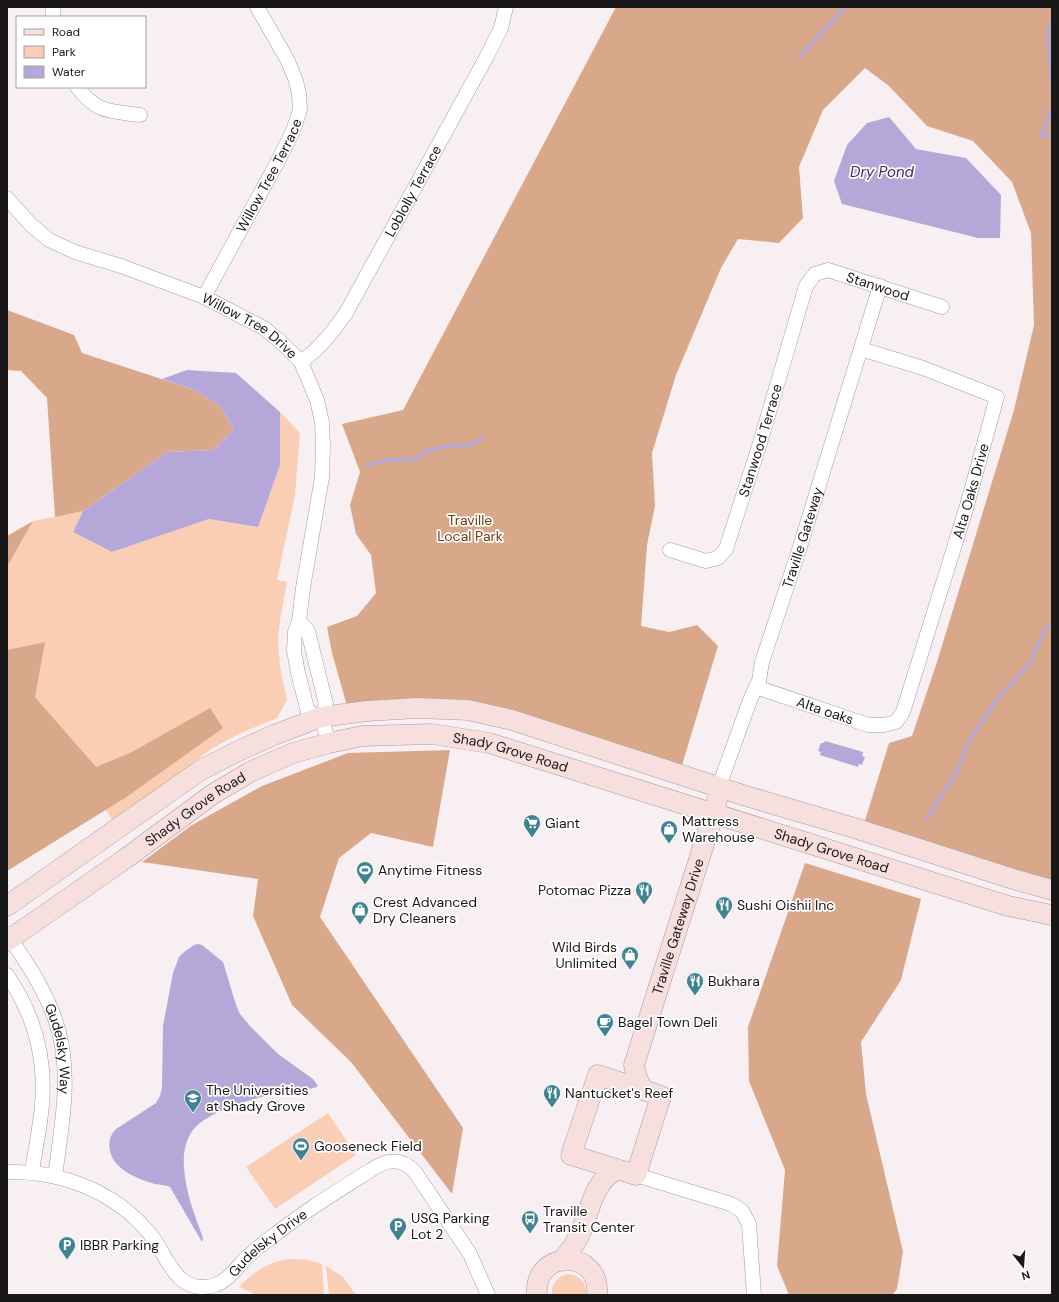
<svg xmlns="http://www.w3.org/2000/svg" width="1059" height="1302" viewBox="0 0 1059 1302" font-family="'DM Sans',sans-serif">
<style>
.green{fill:#faceb5}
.forest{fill:#d9a88b}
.water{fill:#b5a8d9}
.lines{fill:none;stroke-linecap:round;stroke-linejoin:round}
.stream{stroke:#b5a8d9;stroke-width:3.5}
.street-casing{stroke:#a49c9f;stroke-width:15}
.secondary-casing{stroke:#a49c9f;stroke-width:21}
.street{stroke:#fff;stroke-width:14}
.secondary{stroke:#f6dfdd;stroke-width:20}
.labels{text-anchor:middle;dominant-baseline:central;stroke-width:3.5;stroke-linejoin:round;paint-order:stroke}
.street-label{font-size:14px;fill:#1a1718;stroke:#fff}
.park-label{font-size:14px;fill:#74380a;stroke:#fff}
.poi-label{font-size:14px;fill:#1a1718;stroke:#fff;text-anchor:start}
.water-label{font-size:15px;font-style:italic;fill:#3d2862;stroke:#fff}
</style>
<rect width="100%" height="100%" fill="#f8eff2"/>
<path class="green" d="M280 412 300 433 295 495 277 580 287 582 280 620 278 640 280 667 287 700 277 718 239 734 213 748 113 821 9 666 7 650V567L33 521 83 511 73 532 112 552 209 519 257 527 280 465Z
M328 1113 356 1155 275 1209 246 1167Z
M291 1259 308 1260 322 1264 324 1295H257L239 1287C254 1272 268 1261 291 1259Z
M326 1266 343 1277 356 1295H329Z
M568 1274C580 1275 587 1283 586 1295H552C551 1284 557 1276 568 1274Z"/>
<path class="forest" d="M616 7H1052V889L862 830 889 743 912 736 937 662 1014 410 1034 325 1031 233 1012 182 973 141 927 126 889 86 865 68 823 110 799 167 803 218 779 243 738 239 721 268 676 375 652 453 655 506 647 545 641 626 669 632 697 625 718 646 679 775 512 720 349 713 332 653 327 627 357 616 376 593 371 555 356 534 350 505 360 472 342 424 403 410Z
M7 310 74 335 82 353 192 389 220 406 234 429 213 450 167 452 83 511 55 517 47 398 21 371 7 370Z
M33 521 7 567V536Z
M45 642 35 697 96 767 132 752 210 708 223 728 125 798 7 871V650Z
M450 750 433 847 371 833 339 858 320 917 463 1128 452 1194 351 1062 292 1005 253 916 258 879 142 862 192 825 262 786 348 753Z
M805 863 921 899 901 980 861 1042 866 1094 903 1252 897 1289 892 1295H789L777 1266 785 1170 749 1081 748 1027Z"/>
<path class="water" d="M889 117 916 149 966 158 1001 195 1000 238H978L842 204 834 181 847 145 867 123Z
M187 370 236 373 280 412V465L258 527 209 519 112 552 73 532 83 511 167 452 213 450 234 429 220 406 192 389 162 379Z
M825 741 863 752 862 756 865 757 862 765 859 764 858 767 820 755 821 752 818 751 821 743H824Z
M198 944 202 945 223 962 236 1005 240 1014 250 1026 278 1054 313 1079 318 1086C314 1090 293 1089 286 1091 262 1096 208 1110 193 1130 185 1140 183 1155 184 1167 185 1191 195 1216 203 1238L202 1242 170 1187C166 1185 160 1185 155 1184 138 1179 114 1170 110 1151 108 1142 110 1135 116 1129L156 1103 160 1096 162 1087 163 1026 173 973 179 957 184 952 194 945Z"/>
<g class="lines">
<path class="stream" d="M1052 20 1048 31 1052 89
M800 56 846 7
M1052 108 1041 136H1052
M367 465 390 460 416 459 428 450 455 445H471L483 437
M927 818 957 772 968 743 996 701 1029 664 1046 628 1052 623"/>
<g class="street-casing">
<g id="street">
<path d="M53 17V7"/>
<path d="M77 87C97 113 109 111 140 115"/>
<path id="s1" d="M7 198 31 225 49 240 75 252 121 266 204 297 264 328 282 343 301 362 317 400 322 422 323 447 322 477 303 588 299 621 295 632 294 651 298 673 308 712 321 717"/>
<path id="s2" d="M204 297 278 161 293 131 300 110 299 94 296 81 288 61 257 7"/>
<path id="s3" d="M301 362C321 347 332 333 346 313L487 56 501 28 506 7"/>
<path id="s4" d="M670 550 706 561 718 558 726 549 760 443 806 286 815 274 828 270 942 307"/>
<path d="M299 621 308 631 325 700 326 704 321 717 329 743"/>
<path id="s5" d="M756 687 868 725H884L896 722 903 712 966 509 997 397 923 368 861 349"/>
<path id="s6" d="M720 788 723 775 750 700 759 681 762 662 799 550 880 286"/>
<path id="s7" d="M7 934C26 961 44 988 55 1019 73 1069 62 1124 55 1176"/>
<path d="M7 975C34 1014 46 1058 42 1105 40 1128 35 1150 32 1172"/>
<path id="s8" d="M7 1172C61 1171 115 1191 150 1234 160 1246 169 1269 181 1279 190 1287 203 1289 215 1285 229 1280 237 1267 247 1257 254 1251 260 1245 268 1240 300 1214 336 1192 371 1170 387 1159 401 1157 415 1172L470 1254 488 1295"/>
<path d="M636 1175 731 1204 742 1211 749 1224 754 1295"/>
</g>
</g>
<g class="secondary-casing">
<g id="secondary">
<path d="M7 906 201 770 236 752 274 735 321 717 367 711 417 708 468 710 512 720 746 796 851 827 1013 879 1052 890"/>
<path id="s9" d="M7 941 125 859 213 794 250 772 293 753 329 743 362 736 432 734 489 743 1008 906 1052 915"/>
<path d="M598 1075 661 1096 636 1175 571 1155Z"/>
<path id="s10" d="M643 1090 637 1078 634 1065 710 825 717 800"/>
<path d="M562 1260C570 1251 578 1240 582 1229 591 1206 594 1182 617 1169"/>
<path d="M537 1295C533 1249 601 1248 597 1295"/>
</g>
</g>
<use href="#street" class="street"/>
<use href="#secondary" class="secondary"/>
</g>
<defs>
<g id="supermarket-pin" transform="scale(0.9)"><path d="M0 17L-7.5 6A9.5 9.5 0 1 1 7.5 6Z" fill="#3e8390" stroke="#fff"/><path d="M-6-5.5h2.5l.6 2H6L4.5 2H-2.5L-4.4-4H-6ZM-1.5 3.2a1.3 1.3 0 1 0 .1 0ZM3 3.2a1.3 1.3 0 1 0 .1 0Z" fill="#fff"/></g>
<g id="shop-pin" transform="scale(0.9)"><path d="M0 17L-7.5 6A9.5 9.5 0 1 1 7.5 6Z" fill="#3e8390" stroke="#fff"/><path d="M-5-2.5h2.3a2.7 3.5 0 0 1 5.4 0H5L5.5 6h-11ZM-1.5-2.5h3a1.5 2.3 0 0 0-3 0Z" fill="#fff"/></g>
<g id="stadium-pin" transform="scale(0.9)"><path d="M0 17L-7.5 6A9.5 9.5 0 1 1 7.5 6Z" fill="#3e8390" stroke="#fff"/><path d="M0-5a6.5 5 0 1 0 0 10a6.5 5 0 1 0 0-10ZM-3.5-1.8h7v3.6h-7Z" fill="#fff"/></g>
<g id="restaurant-pin" transform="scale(0.9)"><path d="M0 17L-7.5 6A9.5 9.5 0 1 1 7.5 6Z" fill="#3e8390" stroke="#fff"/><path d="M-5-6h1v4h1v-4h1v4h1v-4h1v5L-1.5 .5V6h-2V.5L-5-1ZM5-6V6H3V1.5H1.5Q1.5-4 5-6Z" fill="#fff"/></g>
<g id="cafe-pin" transform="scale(0.9)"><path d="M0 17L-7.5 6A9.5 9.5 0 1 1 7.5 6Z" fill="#3e8390" stroke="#fff"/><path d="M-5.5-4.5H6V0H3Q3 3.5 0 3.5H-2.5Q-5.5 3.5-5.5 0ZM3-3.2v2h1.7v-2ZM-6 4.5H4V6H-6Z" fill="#fff"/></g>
<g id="university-pin" transform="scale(0.9)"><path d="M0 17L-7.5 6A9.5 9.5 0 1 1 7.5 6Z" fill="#3e8390" stroke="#fff"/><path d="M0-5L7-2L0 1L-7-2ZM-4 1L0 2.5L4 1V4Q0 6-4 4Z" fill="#fff"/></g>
<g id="bus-pin" transform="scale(0.9)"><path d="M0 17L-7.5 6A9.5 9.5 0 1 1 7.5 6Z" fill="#3e8390" stroke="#fff"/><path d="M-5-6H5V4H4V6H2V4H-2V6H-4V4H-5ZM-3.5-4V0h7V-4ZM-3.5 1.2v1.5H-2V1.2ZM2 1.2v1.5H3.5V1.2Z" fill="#fff"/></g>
<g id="parking-pin" transform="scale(0.9)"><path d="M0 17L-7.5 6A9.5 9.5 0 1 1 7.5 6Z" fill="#3e8390" stroke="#fff"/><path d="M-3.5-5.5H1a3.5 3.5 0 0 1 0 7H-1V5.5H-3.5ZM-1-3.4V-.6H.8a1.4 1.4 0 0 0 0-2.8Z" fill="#fff"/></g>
</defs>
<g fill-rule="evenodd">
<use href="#supermarket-pin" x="532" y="823"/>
<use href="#shop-pin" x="669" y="829"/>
<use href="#stadium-pin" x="365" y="870"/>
<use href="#restaurant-pin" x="644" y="890"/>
<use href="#restaurant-pin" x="724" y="905"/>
<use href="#shop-pin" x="360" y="910"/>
<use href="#shop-pin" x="630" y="955"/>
<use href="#restaurant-pin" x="695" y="981"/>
<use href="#cafe-pin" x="605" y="1022"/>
<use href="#restaurant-pin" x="552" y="1093"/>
<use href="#university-pin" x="193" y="1098"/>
<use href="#stadium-pin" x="301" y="1146"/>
<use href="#bus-pin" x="530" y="1219"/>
<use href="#parking-pin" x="398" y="1226"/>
<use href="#parking-pin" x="67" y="1245"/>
</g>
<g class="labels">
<g class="street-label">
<text stroke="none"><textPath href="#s2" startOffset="138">Willow Tree Terrace</textPath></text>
<text stroke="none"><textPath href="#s3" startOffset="206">Loblolly Terrace</textPath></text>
<text stroke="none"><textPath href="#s4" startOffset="418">Stanwood</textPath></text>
<text stroke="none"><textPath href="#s1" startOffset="279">Willow Tree Drive</textPath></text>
<text stroke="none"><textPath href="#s4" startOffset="176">Stanwood Terrace</textPath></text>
<text stroke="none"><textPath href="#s5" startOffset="390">Alta Oaks Drive</textPath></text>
<text stroke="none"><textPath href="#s6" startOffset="264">Traville Gateway</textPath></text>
<text stroke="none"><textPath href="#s5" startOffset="73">Alta oaks</textPath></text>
<text stroke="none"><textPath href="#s9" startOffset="565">Shady Grove Road</textPath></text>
<text stroke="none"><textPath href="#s9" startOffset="230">Shady Grove Road</textPath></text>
<text stroke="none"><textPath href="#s9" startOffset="901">Shady Grove Road</textPath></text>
<text stroke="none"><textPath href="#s10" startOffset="172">Traville Gateway Drive</textPath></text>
<text stroke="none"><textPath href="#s7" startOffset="128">Gudelsky Way</textPath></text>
<text stroke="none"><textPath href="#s8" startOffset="320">Gudelsky Drive</textPath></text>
</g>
<g class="park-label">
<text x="470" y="520">Traville<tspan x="470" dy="16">Local Park</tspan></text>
</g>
<g class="poi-label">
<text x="682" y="821">Mattress<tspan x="682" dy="16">Warehouse</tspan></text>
<text x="545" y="823">Giant</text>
<text x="378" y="870">Anytime Fitness</text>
<text x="631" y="890" text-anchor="end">Potomac Pizza</text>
<text x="373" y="902">Crest Advanced<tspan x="373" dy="16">Dry Cleaners</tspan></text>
<text x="737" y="905">Sushi Oishii Inc</text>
<text x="617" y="947" text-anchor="end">Wild Birds<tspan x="617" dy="16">Unlimited</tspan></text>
<text x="708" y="981">Bukhara</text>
<text x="618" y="1022">Bagel Town Deli</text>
<text x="206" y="1090">The Universities<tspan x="206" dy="16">at Shady Grove</tspan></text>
<text x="565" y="1093">Nantucket's Reef</text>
<text x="314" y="1146">Gooseneck Field</text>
<text x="543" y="1211">Traville<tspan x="543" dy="16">Transit Center</tspan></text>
<text x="411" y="1218">USG Parking<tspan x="411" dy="16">Lot 2</tspan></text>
<text x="80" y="1245">IBBR Parking</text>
</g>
<g class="water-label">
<text x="882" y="172">Dry Pond</text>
</g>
</g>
<rect width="1059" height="1302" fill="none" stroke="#1a1718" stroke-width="16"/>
<rect x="16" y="16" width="130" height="72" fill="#ffffff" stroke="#a3a2a3"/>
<rect x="24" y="29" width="20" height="6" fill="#f6dfdd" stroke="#a3a2a3"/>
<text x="52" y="36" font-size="12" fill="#1a1718">Road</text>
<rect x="24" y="46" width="20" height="12" fill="#faceb5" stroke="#a3a2a3"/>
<text x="52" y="56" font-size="12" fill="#1a1718">Park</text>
<rect x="24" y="66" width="20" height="12" fill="#b5a8d9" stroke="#a3a2a3"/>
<text x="52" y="76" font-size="12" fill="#1a1718">Water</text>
<g transform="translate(1023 1266) rotate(163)" stroke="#ffffff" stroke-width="3" paint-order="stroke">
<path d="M0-3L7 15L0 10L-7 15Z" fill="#1a1718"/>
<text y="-6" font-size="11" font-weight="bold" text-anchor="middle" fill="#1a1718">N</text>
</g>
</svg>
